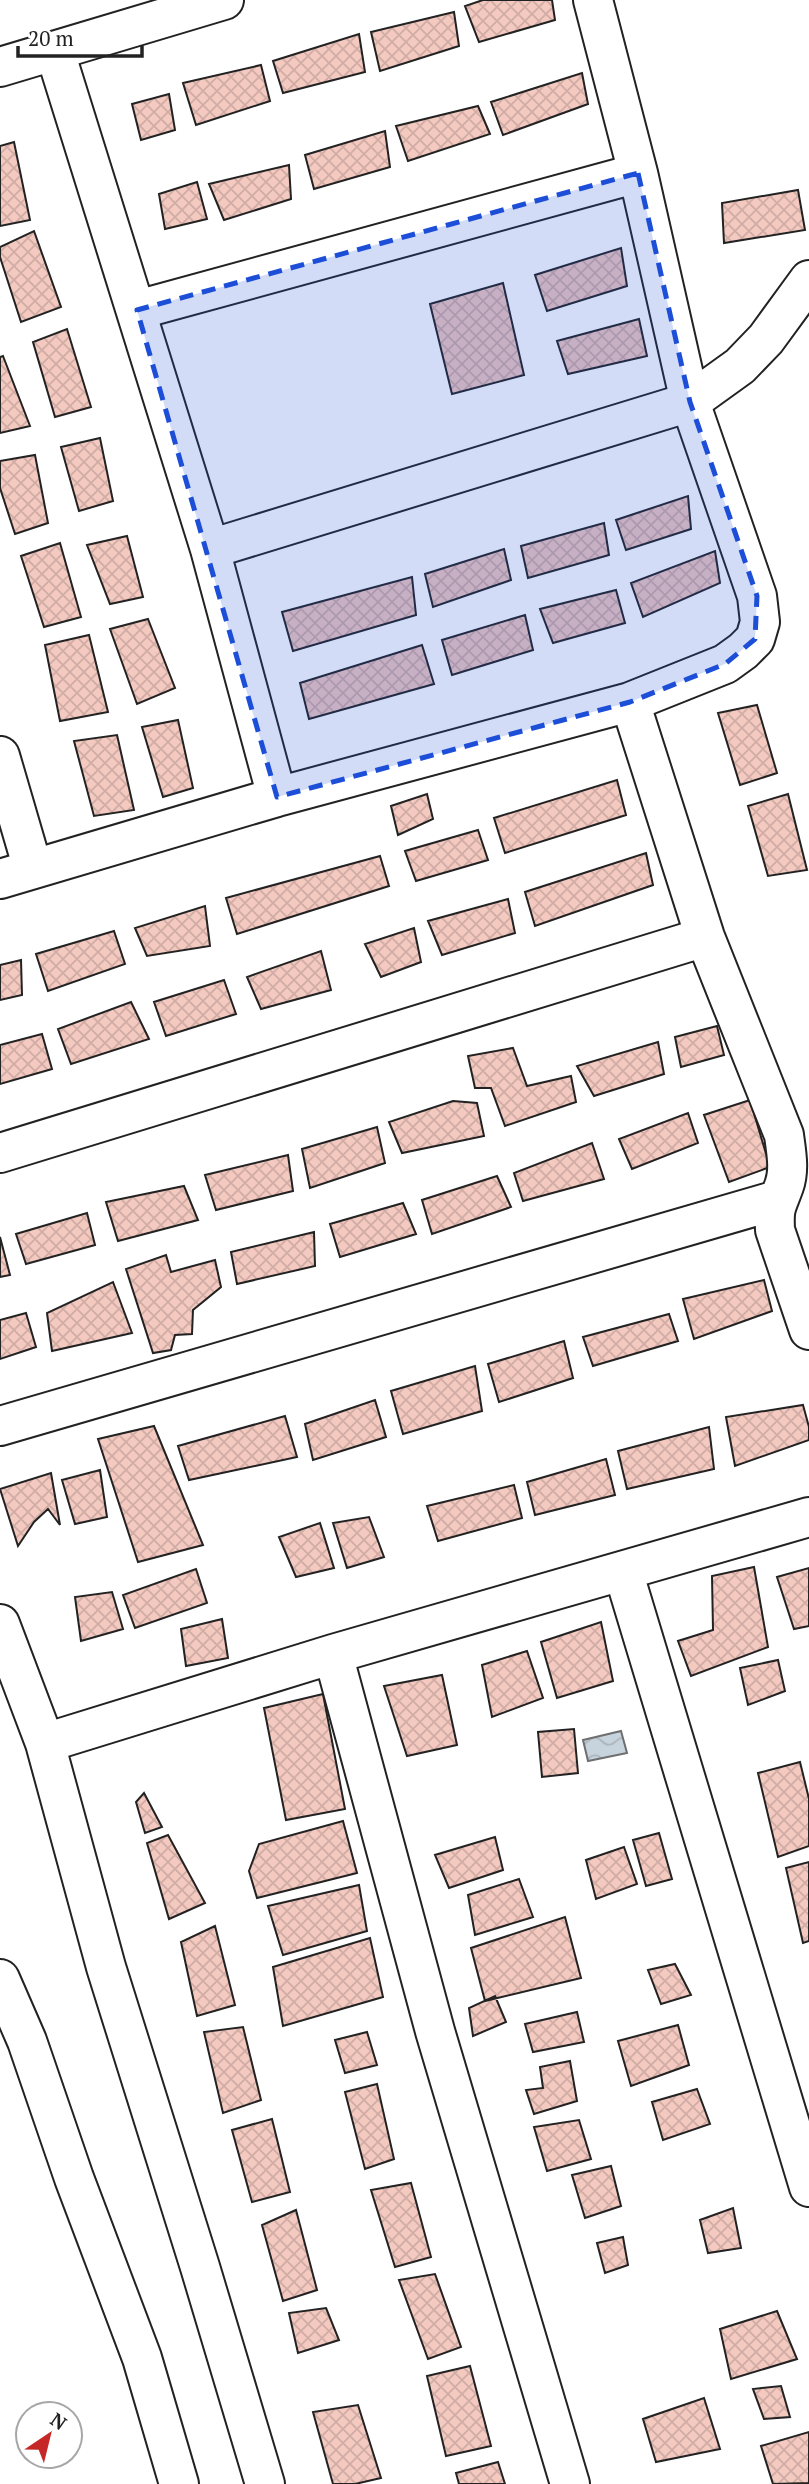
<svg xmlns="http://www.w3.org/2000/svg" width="809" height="2484" viewBox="0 0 809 2484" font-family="'PT Serif',serif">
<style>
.water{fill:url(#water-waves);stroke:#6f6f6f;stroke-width:2}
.building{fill:url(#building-cross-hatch);stroke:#222;stroke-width:2}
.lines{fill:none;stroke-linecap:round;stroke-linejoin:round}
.minor-casing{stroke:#222;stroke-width:42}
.minor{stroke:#fff;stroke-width:38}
.marked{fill:#1d4ed8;fill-opacity:0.2;stroke:#1d4ed8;stroke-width:5;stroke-dasharray:14 9;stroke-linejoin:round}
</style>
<defs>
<pattern id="water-waves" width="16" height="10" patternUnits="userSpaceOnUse" patternTransform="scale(1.75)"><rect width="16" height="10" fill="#c7d3dd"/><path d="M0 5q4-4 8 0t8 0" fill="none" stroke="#abb5bd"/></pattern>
<pattern id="building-cross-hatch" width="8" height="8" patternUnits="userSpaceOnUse" patternTransform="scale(1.75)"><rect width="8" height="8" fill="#f3c9c0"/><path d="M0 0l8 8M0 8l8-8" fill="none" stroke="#d0aca5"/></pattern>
</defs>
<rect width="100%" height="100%" fill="#fff"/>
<path class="water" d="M621 1731 627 1753 588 1761 583 1740Z"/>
<path class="building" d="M483 0H552L555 20 479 42 465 6Z
M454 12 459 46 380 71 371 32Z
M359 34 365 72 283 93 273 61Z
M261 65 270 101 196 125 183 83Z
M582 73 588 104 503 135 491 102Z
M169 94 175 130 141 140 132 104Z
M478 106 490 134 408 161 396 126Z
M385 131 390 167 314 189 305 155Z
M14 142 30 220 0 226V146Z
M289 165 291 199 224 220 209 184Z
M197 182 207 219 165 229 159 194Z
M798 190 805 230 724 243 722 203Z
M34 231 61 307 21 322 0 257V247Z
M621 248 627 286 547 311 535 275Z
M503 283 524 375 452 394 430 304Z
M639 319 647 356 568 374 557 341Z
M67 329 91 407 55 417 33 342Z
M3 356 30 426 0 433V357Z
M100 438 113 501 79 511 61 447Z
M35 455 48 523 15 534 0 488V461Z
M688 496 691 529 626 550 616 520Z
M604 523 609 555 528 578 521 546Z
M127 536 143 597 110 604 87 545Z
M60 543 81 617 44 627 21 556Z
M504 549 511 580 433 607 425 574Z
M715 551 720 583 643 617 631 583Z
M412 577 416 615 293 651 282 612Z
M616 590 625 623 553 643 540 609Z
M525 615 533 650 452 675 442 640Z
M148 619 175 688 137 704 110 629Z
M89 635 108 712 60 721 45 645Z
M422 645 434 684 309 719 300 683Z
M757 705 777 773 740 785 718 713Z
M178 720 193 788 163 797 142 727Z
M117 735 134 810 94 816 74 741Z
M617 780 626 815 505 853 494 818Z
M427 794 433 819 398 835 391 806Z
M788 794 807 870 768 876 748 806Z
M478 830 488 860 416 881 405 851Z
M646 853 653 885 535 926 525 892Z
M380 856 389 886 237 934 226 898Z
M508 899 515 933 442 955 428 921Z
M205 906 210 946 147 956 135 928Z
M414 928 421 962 381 977 365 944Z
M114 931 125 964 48 991 36 954Z
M321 951 331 990 261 1009 247 977Z
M21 960 22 995 0 1000V965Z
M224 980 236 1014 166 1036 154 1002Z
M131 1002 149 1039 71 1064 58 1029Z
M717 1026 724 1055 681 1067 675 1037Z
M42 1034 52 1069 0 1084V1045Z
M658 1042 664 1074 594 1096 577 1066Z
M513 1048 527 1086 571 1076 576 1102 505 1126 491 1088H475L468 1056Z
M750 1100 770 1167 729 1182 704 1115Z
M453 1101 477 1103 484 1136 402 1153 389 1122Z
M688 1113 698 1143 632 1169 619 1139Z
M377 1127 385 1163 310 1188 302 1149Z
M592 1143 604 1179 523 1201 514 1173Z
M288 1155 293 1191 216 1210 205 1175Z
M497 1176 511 1207 432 1234 422 1200Z
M184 1186 198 1220 118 1241 106 1202Z
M403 1203 416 1234 340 1257 330 1224Z
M87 1213 95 1245 26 1264 16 1234Z
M314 1232 315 1266 237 1284 231 1252Z
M0 1237 10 1275 0 1277Z
M166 1255 171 1272 215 1260 221 1287 193 1310 192 1334 175 1335 171 1350 153 1353 126 1269Z
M764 1280 772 1311 694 1339 683 1299Z
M113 1282 132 1333 52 1351 47 1313Z
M26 1313 36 1347 0 1359V1320Z
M669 1314 678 1341 593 1366 583 1337Z
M564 1341 573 1378 499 1402 488 1364Z
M475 1366 482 1411 403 1434 391 1391Z
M375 1400 386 1437 313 1460 305 1424Z
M803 1405 809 1427V1440L735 1466 726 1417Z
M285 1416 297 1457 189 1480 178 1446Z
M154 1426 203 1545 138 1562 98 1439Z
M709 1427 714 1469 627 1489 618 1451Z
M606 1459 615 1495 535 1515 527 1482Z
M100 1470 107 1517 75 1524 62 1480Z
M51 1473 60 1525 48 1509 34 1522 18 1546 0 1489Z
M514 1485 522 1518 438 1541 427 1506Z
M369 1517 384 1557 347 1568 333 1523Z
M320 1523 334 1568 296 1577 279 1537Z
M754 1567 768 1647 691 1676 678 1641 713 1630 712 1576Z
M809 1568V1626L794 1629 777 1577Z
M196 1569 207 1603 135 1628 123 1595Z
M112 1592 123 1629 81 1641 75 1597Z
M222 1619 228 1658 186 1666 181 1629Z
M601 1622 613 1681 557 1698 541 1642Z
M527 1651 543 1698 492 1717 482 1665Z
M778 1660 785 1691 748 1705 740 1668Z
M442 1675 457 1745 407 1756 384 1686Z
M323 1694 345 1809 286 1820 264 1708Z
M574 1729 578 1773 542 1777 538 1732Z
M800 1762 809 1799V1846L778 1857 758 1773Z
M144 1793 162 1827 145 1833 136 1802Z
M343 1821 357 1873 257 1898 249 1871 259 1844Z
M659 1833 672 1879 646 1886 633 1840Z
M168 1835 205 1903 169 1919 147 1843Z
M495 1837 503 1870 449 1888 435 1855Z
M624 1847 637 1884 596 1899 586 1860Z
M809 1862V1941L803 1943 786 1868Z
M519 1879 533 1917 475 1935 468 1895Z
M359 1885 367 1931 283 1955 268 1906Z
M565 1917 581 1978 485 2001 471 1948Z
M215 1926 235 2005 197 2016 181 1942Z
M370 1938 383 1997 283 2026 273 1967Z
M675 1964 691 1995 661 2004 648 1970Z
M495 1996 506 2022 473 2036 469 2008Z
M577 2012 584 2042 533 2052 525 2024Z
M678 2025 689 2065 631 2086 618 2041Z
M243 2027 261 2100 223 2113 204 2032Z
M367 2032 377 2065 345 2073 335 2040Z
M570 2061 577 2101 534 2114 526 2090 543 2088 540 2067Z
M377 2084 394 2159 365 2169 345 2092Z
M697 2089 710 2124 663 2140 652 2102Z
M272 2119 290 2192 252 2202 232 2130Z
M579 2120 591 2159 547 2171 534 2127Z
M611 2166 621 2206 585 2218 572 2175Z
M411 2183 431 2257 395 2267 371 2190Z
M733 2208 741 2248 708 2253 700 2220Z
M296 2210 317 2290 283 2301 262 2225Z
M623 2237 628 2265 605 2273 597 2243Z
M435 2274 461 2347 428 2359 399 2280Z
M326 2308 339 2340 298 2353 289 2313Z
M777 2311 797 2359 731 2379 720 2329Z
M470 2366 491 2446 446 2456 427 2376Z
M781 2386 790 2417 764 2419 753 2389Z
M704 2398 720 2449 656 2462 643 2419Z
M358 2405 381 2478 355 2484H333L313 2412Z
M809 2432V2483L773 2484 761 2446Z
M498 2462 505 2484H459L456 2473Z"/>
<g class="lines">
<g class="minor-casing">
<path id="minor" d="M55 52 210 549 277 797
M0 67 224 0
M137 310 638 173
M210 549 690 402 740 366 766 339 809 280
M630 702 705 937 784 1135C786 1151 790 1170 784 1186 776 1208 774 1206 775 1230L809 1330
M0 756 33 869
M0 879 277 797 630 702 725 664 743 651 755 639 760 622 757 596 690 402 638 173 593 0
M0 1153 705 937
M0 1426 777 1200
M623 1571 809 2187
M0 1624 45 1743 106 1967 200 2267 265 2484
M333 1654 435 2031 570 2484
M45 1743 333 1654 809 1517
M0 1979 27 2041 74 2178 142 2358 179 2484"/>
</g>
<use href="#minor" class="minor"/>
</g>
<path class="marked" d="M638 173 690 402 757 596 755 639 725 664 630 702 277 797 137 310Z"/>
<g transform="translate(49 2435) rotate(35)"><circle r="33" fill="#ffffff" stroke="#a7a7a7" stroke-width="2"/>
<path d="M0-5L12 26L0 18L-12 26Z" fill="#c62828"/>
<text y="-10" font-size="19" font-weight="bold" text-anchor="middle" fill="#222222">N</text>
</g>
<path d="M18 46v10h124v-10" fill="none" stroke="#222222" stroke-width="3.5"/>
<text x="28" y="46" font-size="21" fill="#222222" stroke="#ffffff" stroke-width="5" paint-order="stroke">20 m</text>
</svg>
